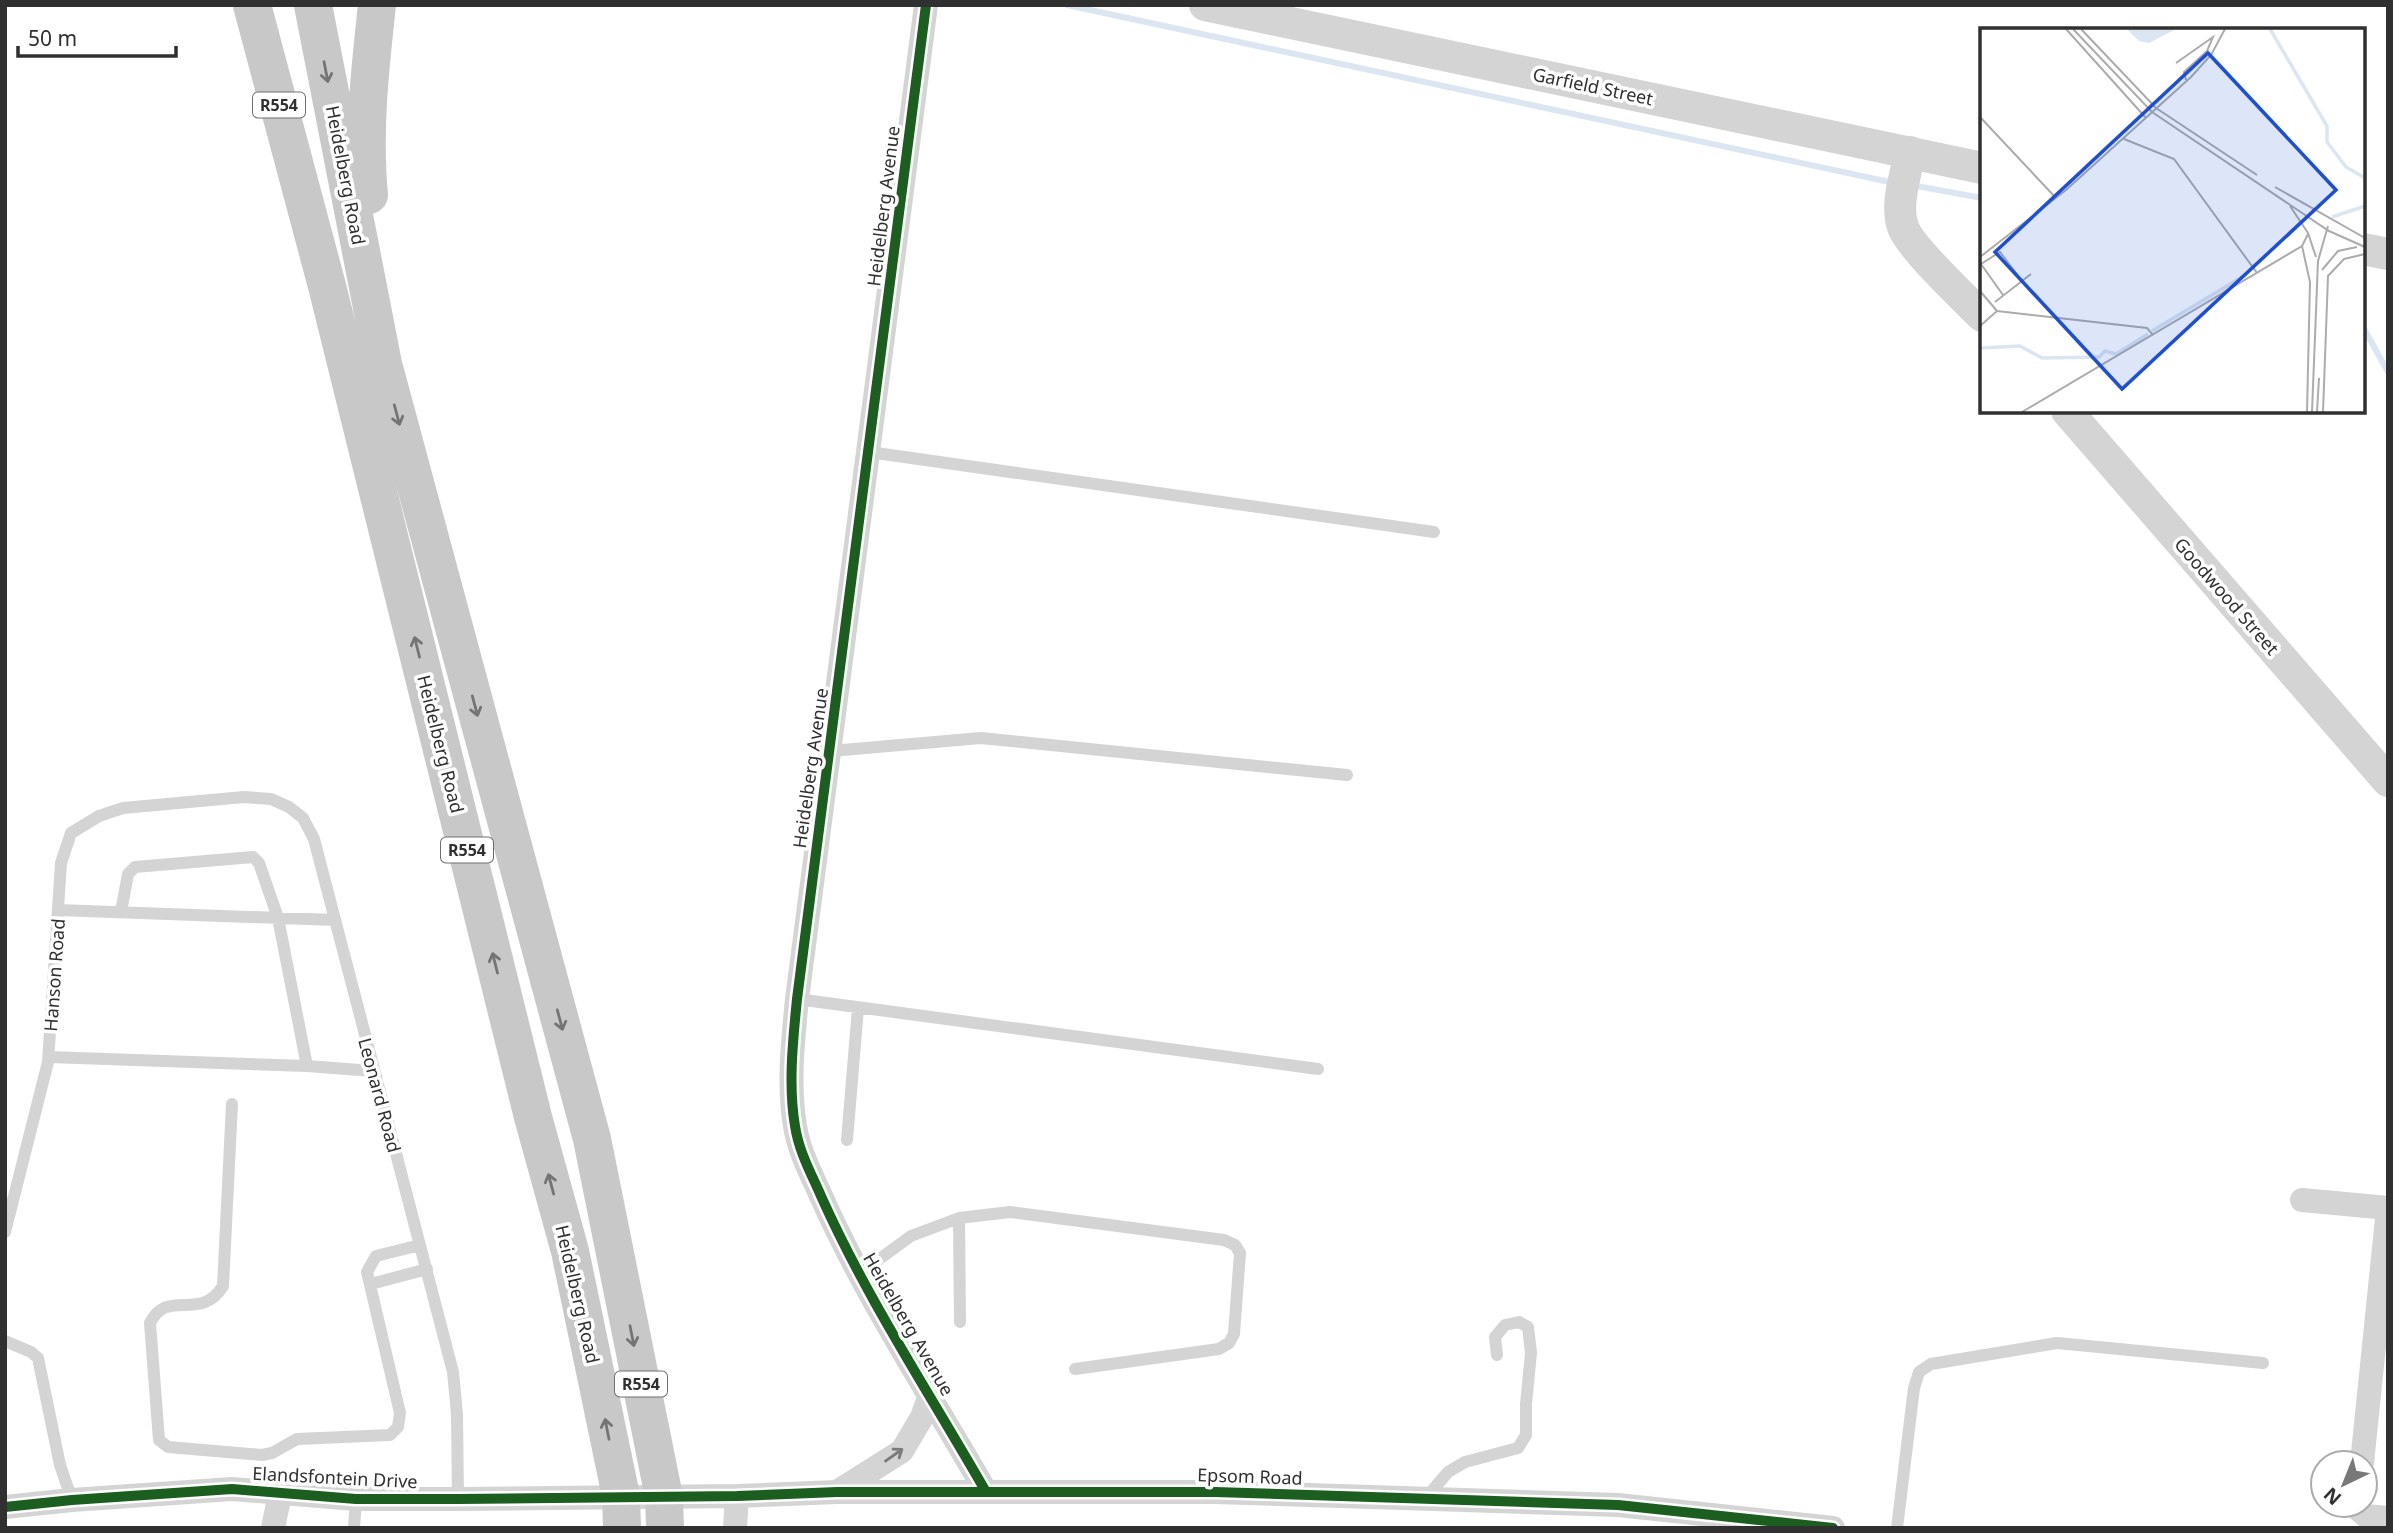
<svg xmlns="http://www.w3.org/2000/svg" width="2393" height="1533" viewBox="0 0 2393 1533" font-family="'Noto Sans',sans-serif">
<style>
.lines{fill:none;stroke-linecap:round;stroke-linejoin:round}
.stream{stroke:#dbe6f2;stroke-width:6}
.service{stroke:#d4d4d4;stroke-width:12}
.minor{stroke:#d4d4d4;stroke-width:24}
.tertiary{stroke:#d4d4d4;stroke-width:32}
.primary{stroke:#c8c8c8;stroke-width:38}
.cycleway-casing{stroke:#fff;stroke-width:15}
.cycleway{stroke:#1b5e20;stroke-width:10}
.oneway{stroke:#747474}
.oneway2{stroke:#7a7a7a}
.labels{text-anchor:middle;dominant-baseline:central;stroke-width:7;stroke-linejoin:round;paint-order:stroke}
.shield{fill:#fff;stroke:#6e6e6e;stroke-width:2}
.shield-label{font-size:16px;font-weight:bold;fill:#303030}
.street-label{font-size:18px;fill:#303030;stroke:#fff}
.inset-river{fill:none;stroke:#dbe6f2;stroke-width:3.5}
.inset-road{fill:none;stroke:#acacac;stroke-width:2}
.view{fill:#1d4ed8;fill-opacity:0.15;stroke:#1d4ed8;stroke-width:3.5}
.inset-edge{fill:none;stroke:#303030;stroke-width:3.5}
</style>
<rect width="100%" height="100%" fill="#fff"/>
<g class="lines">
<path class="stream" d="M1067 5 1894 183
M1911 185 1982 198
M2363 327 2388 372"/>
<path class="service" d="M869 452 1434 532
M831 751 981 738 1347 775
M58 910 335 920
M121 912 128 874 135 867 253 857 259 863 278 918 307 1066
M797 999 1318 1069
M49 1057 307 1066 373 1071
M232 1104 223 1286C200 1323 168 1287 150 1323L159 1440 168 1447 262 1455 272 1453 297 1439 390 1435 398 1427 400 1413 367 1272 376 1256 420 1245
M847 1140 858 1008
M959 1218 960 1322
M5 1232 48 1062 61 863 71 833 99 816 123 808 244 797 271 799 289 807 303 818 314 839 453 1372 457 1414 458 1499
M862 1280 878 1260 911 1236 959 1218 1010 1212 1224 1240 1235 1245 1240 1253 1234 1334 1229 1343 1219 1349 1075 1369
M371 1284 427 1269
M5 1341 31 1352 38 1358 60 1465 72 1500
M1425 1499 1448 1472 1465 1462 1518 1448 1526 1435V1404L1531 1353 1528 1327 1519 1322 1505 1325 1495 1337 1497 1355
M354 1528 356 1499
M1897 1528 1914 1388 1919 1372 1931 1364 2057 1343 2263 1363"/>
<path class="minor" d="M926 5 797 999C793 1040 788 1085 795 1126 799 1152 811 1173 821 1196 867 1299 930 1394 986 1492
M2302 1200 2388 1208
M2362 1463 2388 1209
M837 1492 902 1451 922 1417 930 1395
M2359 1505V1510L2366 1516 2388 1518
M5 1507 72 1500 232 1489 356 1499H458L737 1496 837 1492H1215L1618 1505 1833 1528
M273 1528 280 1494
M735 1528 737 1496"/>
<path class="tertiary" d="M1205 5 1982 168
M1910 152C1906 174 1895 205 1903 227 1909 246 1965 299 1982 316
M2363 249 2388 254
M2067 411 2388 781"/>
<path class="primary" d="M252 5 327 286 533 1117 570 1251 621 1496 622 1528
M313 5 383 364 592 1139 664 1497 665 1528
M369 195C363 132 370 68 377 5"/>
<g class="cycleway-casing">
<path id="cycleway" d="M926 5 797 999C793 1040 788 1085 795 1126 799 1152 811 1173 821 1196 867 1299 930 1394 986 1492
M5 1507 72 1500 232 1489 356 1499H458L737 1496 837 1492H1215L1618 1505 1833 1528"/>
</g>
<use href="#cycleway" class="cycleway"/>
</g>
<defs><path id="oneway-shaft" d="M-6 0H5M1.5-3L5.5 0L1.5 3" fill="none" stroke-width="1.6" stroke-linecap="round" stroke-linejoin="round" transform="scale(1.75)"/></defs>
<g class="oneway">
<use href="#oneway-shaft" transform="translate(326 72) rotate(79)"/>
<use href="#oneway-shaft" transform="translate(397 415) rotate(75)"/>
<use href="#oneway-shaft" transform="translate(417 647) rotate(-104)"/>
<use href="#oneway-shaft" transform="translate(475 706) rotate(75)"/>
<use href="#oneway-shaft" transform="translate(495 963) rotate(-104)"/>
<use href="#oneway-shaft" transform="translate(560 1020) rotate(75)"/>
<use href="#oneway-shaft" transform="translate(551 1184) rotate(-105)"/>
<use href="#oneway-shaft" transform="translate(632 1336) rotate(79)"/>
<use href="#oneway-shaft" transform="translate(607 1429) rotate(-101)"/>
</g>
<use class="oneway2" href="#oneway-shaft" transform="translate(894 1455) rotate(-35)"/>
<g class="labels">
<g class="shield">
<rect x="253" y="92.5" width="52" height="25" rx="5"/>
<rect x="441" y="837.5" width="52" height="25" rx="5"/>
<rect x="615" y="1371.5" width="52" height="25" rx="5"/>
</g>
<g class="shield-label">
<text x="279" y="105">R554</text>
<text x="467" y="850">R554</text>
<text x="641" y="1384">R554</text>
</g>
<g class="street-label">
<text transform="translate(1593 86) rotate(12)">Garfield Street</text>
<text transform="translate(346 175) rotate(79)">Heidelberg Road</text>
<text transform="translate(883 206) rotate(-83)">Heidelberg Avenue</text>
<text transform="translate(2227 596) rotate(49)">Goodwood Street</text>
<text transform="translate(441 744) rotate(76)">Heidelberg Road</text>
<text transform="translate(810 768) rotate(-82)">Heidelberg Avenue</text>
<text transform="translate(54 975) rotate(-86)">Hanson Road</text>
<text transform="translate(380 1095) rotate(75)">Leonard Road</text>
<text transform="translate(578 1294) rotate(77)">Heidelberg Road</text>
<text transform="translate(909 1324) rotate(60)">Heidelberg Avenue</text>
<text transform="translate(1250 1476) rotate(2)">Epsom Road</text>
<text transform="translate(335 1477) rotate(3)">Elandsfontein Drive</text>
</g>
</g>
<g transform="translate(1980 28)">
<rect width="385" height="385" fill="#fff"/>
<path d="M147 1H196L169 15 159 13Z" fill="#dbe6f2"/>
<path class="inset-river" d="M290 1 347 98V114L366 139 385 150M352 189 385 178M172 303 262 249M0 320 40 318 62 330 119 329 125 323 136 326 168 306"/>
<path class="inset-road" d="M86 1 166 90M93 1 172 84 349 203 385 219M101 1 176 80 277 147M196 35 233 9 227 23 204 44 206 52M0 89 76 170M144 111 194 131 277 245M295 159 385 210M310 178 328 205 336 229M322 218 330 254 327 384M0 229 86 162 211 49 231 27 245 1M342 242 358 223 377 219M0 263 17 283M23 267 1 236 20 224 42 253M15 274 51 246M17 283 167 300 173 307M0 298 17 283M42 384 322 218 328 206M332 384 338 233 348 198M337 384 339 350M343 384 348 248 364 231 385 226"/>
<path class="view" d="M228 25 356 162 142 361 15 224Z"/>
<rect width="385" height="385" class="inset-edge"/>
</g>
<rect width="2393" height="1533" fill="none" stroke="#303030" stroke-width="14"/>
<g transform="translate(2344 1484) rotate(223)"><circle r="33" fill="#ffffff" stroke="#acacac" stroke-width="2"/>
<path d="M0-5L12 26L0 18L-12 26Z" fill="#787878"/>
<text y="-10" font-size="19" font-weight="bold" text-anchor="middle" fill="#303030">N</text>
</g>
<path d="M18 46v10h158v-10" fill="none" stroke="#303030" stroke-width="3.5"/>
<text x="28" y="46" font-size="21" fill="#303030" stroke="#ffffff" stroke-width="5" paint-order="stroke">50 m</text>
</svg>
